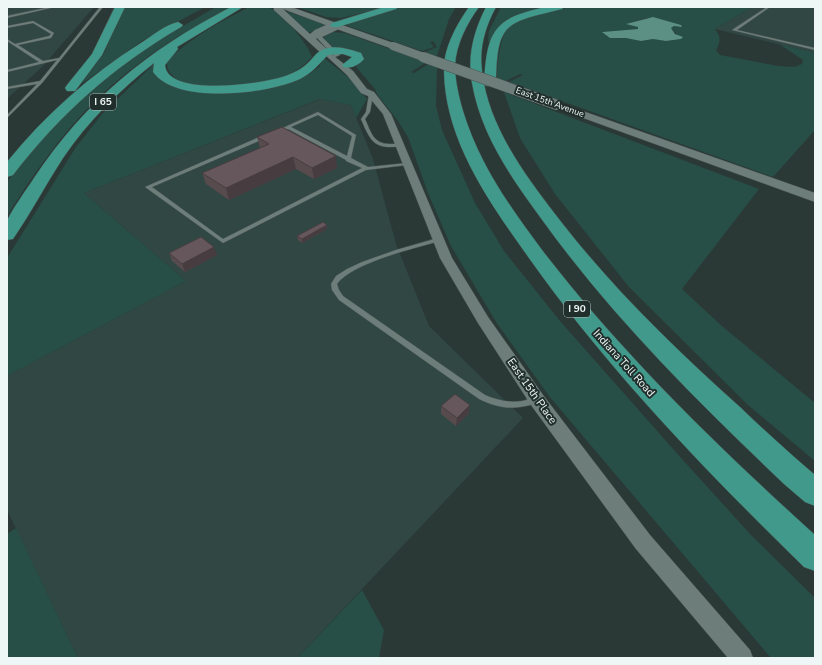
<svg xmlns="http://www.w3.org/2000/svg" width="822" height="665" viewBox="0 0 822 665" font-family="'Nunito Sans',sans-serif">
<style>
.built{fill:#314743}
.green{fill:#274e47;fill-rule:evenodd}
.water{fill:#5c9085}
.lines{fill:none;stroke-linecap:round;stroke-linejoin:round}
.lane-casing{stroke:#485452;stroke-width:1}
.street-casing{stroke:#485452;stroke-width:1}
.secondary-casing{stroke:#485452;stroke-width:1}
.highway-casing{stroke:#485452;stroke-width:1}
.lane{fill:#6d7d79;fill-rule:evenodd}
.street{fill:#6d7d79;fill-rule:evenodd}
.secondary{fill:#6d7d79;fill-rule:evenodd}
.highway{fill:#40998a;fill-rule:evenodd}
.secondary-bridge-far1-casing{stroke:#485452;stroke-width:9;stroke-linecap:butt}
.secondary-bridge-casing{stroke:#485452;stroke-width:11;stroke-linecap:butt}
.secondary-bridge-far1{stroke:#6d7d79;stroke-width:8}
.secondary-bridge{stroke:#6d7d79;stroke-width:10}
.wall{fill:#574b4e}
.shaded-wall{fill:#473d40}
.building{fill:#65575b;stroke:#473d40}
.labels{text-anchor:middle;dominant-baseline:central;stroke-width:4;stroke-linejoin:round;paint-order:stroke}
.far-street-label{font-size:9px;fill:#eef7f5;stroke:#212f2c}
.shield{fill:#212f2c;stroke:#b0bbb9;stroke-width:1}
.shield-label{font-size:10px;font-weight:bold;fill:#eef7f5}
.street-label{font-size:11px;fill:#eef7f5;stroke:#212f2c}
</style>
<rect width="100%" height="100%" fill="#2b3936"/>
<path class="built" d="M7 7H94L43 66 7 99Z
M752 7H815V53L715 29Z
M321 99 351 105 373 159 396 244 429 326 523 418 297 658H78L7 510V376L186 281 84 193Z"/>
<path class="green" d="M124 7H205L142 41 81 84 104 53Z
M216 7H231C183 31 135 62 96 100 61 134 33 175 7 216V182L33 146 84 95 145 48Z
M249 7C255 7 265 5 270 8 284 14 307 43 312 57 302 69 288 76 273 80 252 86 187 93 172 75 168 71 167 67 167 61 190 38 220 22 249 7Z
M297 7H386L341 18 326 17Z
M400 7H456L449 19 437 56 425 52 437 47 433 41 430 42 434 47 422 51 348 26 347 24 349 22Z
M501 7H551C525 14 500 14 490 42H488L489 31Z
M571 7H752L715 29C721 37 721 41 716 50L720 55 778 66 794 67 802 64 803 60 779 44 815 53V130L773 177 509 82 523 75 520 74 506 81 497 78C497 66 500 38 507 29 516 16 555 10 571 7ZM647 18H656L682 27 674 26 671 28 681 39 666 41 653 39 641 41 602 32 639 29V27L627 24Z
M288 12 321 23 325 25V27L308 33 286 13Z
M332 32 345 33 427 62 411 72 414 73 430 63 437 66 436 106 442 130 475 203 504 251 560 321 682 459 751 535 815 598V658H771L549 396 496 322 451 246 428 193 408 137 398 121 377 94 375 89 356 67 363 57 361 54 335 49 324 39V37Z
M324 58 347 76 367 99 356 118 351 105 320 99 84 193 186 281 7 376V258L76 147 103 113 153 65 155 75 163 81 174 87 199 91 306 76 319 67Z
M504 92 759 189 682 289 723 327 815 403V461L748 405 629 287 555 194 520 138Z
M16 528 78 658H7V534Z
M362 590 384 630 379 658H297Z"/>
<path class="water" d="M653 17 681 25 682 27 674 26 671 28 675 34 683 37 681 39 666 41 653 39 641 41 626 38H610L602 32 638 29V27L626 24Z"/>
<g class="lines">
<g class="lane-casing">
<path id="lane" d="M50 7H55L7 18V16Z
M100 7H103L42 83 7 118V115L37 84 7 89V87L40 81 57 60 7 72V70L39 62 7 41V39L15 44 49 36 51 34 33 23 7 28V26L33 21 54 33 51 38 18 45 43 61 59 58Z
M767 7H770L737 30 815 48V50L732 30Z
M371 93 373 94 370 112 365 119C371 132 373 144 390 144 395 144 398 143 402 145V146C374 150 371 142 361 119L366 112 369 94Z
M318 112 356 135 351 158 368 167 407 163 409 164 407 165 366 170 223 243 145 187 264 135H268V137L152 187 223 239 362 168 346 161V160L288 129 276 133 274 132ZM318 115 352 136 347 156 291 127Z
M438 238 440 239V241C415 248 352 263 337 284L339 290 343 296 485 395C497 400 508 403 522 401 527 400 534 396 540 398L541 400 540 402C516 410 502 410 479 399L339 300 332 290 331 284 336 276 347 269 362 262 396 250Z"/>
</g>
<g class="street-casing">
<path id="street" d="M338 26 343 27 322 37 340 55 335 57 353 71 367 89 374 92 391 114 452 258 488 317 543 395 650 535 750 650 753 658H728L636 549 531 405 478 323 440 258 383 114 368 96 361 93 347 75 322 52 327 51 334 56 317 38V34Z"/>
</g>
<g class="secondary-casing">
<path id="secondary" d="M274 7H291L396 44 398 46 393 49 390 48 334 28 321 33 316 39 330 52 328 54H322L274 10ZM283 9 326 25 315 30 310 34Z
M557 102 815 193V202L553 107 551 105 553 103Z"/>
</g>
<g class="highway-casing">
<path id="highway" d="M115 7H125L102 55 75 91H67L65 88 67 85 92 54Z
M231 7H243L177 47 178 49 165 65C167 98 267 84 288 75 296 72 303 68 309 62 313 58 317 52 322 50 334 44 349 49 361 53L364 59C359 65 351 69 344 67L342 65 352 57 343 54 328 55C319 64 312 73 300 79 268 94 176 105 153 72L154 63C120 90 88 121 63 158 46 184 31 213 13 239L7 240C7 235 6 228 7 222 8 215 29 186 34 178 86 100 148 50 231 7Z
M384 7H398L396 9 338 27H332L330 25 332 23Z
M469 7H479C467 23 456 45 455 65 455 81 459 97 463 111 479 164 510 207 542 250 623 355 717 446 815 535V571L804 567C705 470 609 371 529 258 490 203 445 141 444 71 443 49 457 24 469 7Z
M486 7H496C485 27 479 48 482 71 488 125 523 172 555 214 610 286 674 348 741 408 765 431 790 454 815 475V506L805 502 784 484C698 402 613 318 543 221 512 179 481 135 472 83 467 55 474 31 486 7Z
M546 7H564L562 9C506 23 497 21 496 83L494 86H486L484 83C487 30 494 18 546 7Z
M178 22 183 25 181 27C113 67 61 113 13 175L7 177V162C45 115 90 75 141 43 152 36 165 25 178 22Z"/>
</g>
<use href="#lane" class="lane"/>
<use href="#street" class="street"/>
<use href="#secondary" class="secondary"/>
<use href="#highway" class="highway"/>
<g class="secondary-bridge-far1-casing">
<path id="secondary-bridge-far1" d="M393 46 426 58"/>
</g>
<g class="secondary-bridge-casing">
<path id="secondary-bridge" d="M423 57 557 105"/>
</g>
<use href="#secondary-bridge-far1" class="secondary-bridge-far1"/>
<use href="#secondary-bridge" class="secondary-bridge"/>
</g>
<path class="wall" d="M257 137 337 168 314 179 296 169 229 200 206 184 202 173 260 148Z
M327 229 302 243 298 240 297 236Z
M169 253 217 255 185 272 172 261Z
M441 406 469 413 456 426 441 414Z"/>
<path class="shaded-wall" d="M336 156 337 168 314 179 312 168Z
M293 157 296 169 229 200 226 188Z
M327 225V229L302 243V239Z
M214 247 217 255 185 272 182 264Z
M470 405 469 413 456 426 457 418Z"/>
<path class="building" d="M282 127 336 156 312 168 293 157 226 188 202 173 269 144 257 137Z
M323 222 327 225 302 239 297 236Z
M201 237 214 247 182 264 169 253Z
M455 394 470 405 457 418 441 406Z"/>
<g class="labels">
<g class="far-street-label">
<text transform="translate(550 102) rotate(20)">East 15th Avenue</text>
</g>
<g class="shield">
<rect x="90" y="94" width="26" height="16" rx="3"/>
<rect x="564" y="301" width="26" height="16" rx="3"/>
</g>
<g class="shield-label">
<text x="103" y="102">I 65</text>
<text x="577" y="309">I 90</text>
</g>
<g class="street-label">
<text transform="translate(624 363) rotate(48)">Indiana Toll Road</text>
<text transform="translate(532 391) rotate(55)">East 15th Place</text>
</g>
</g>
<rect width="822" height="665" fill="none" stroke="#eef7f5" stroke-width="16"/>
</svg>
